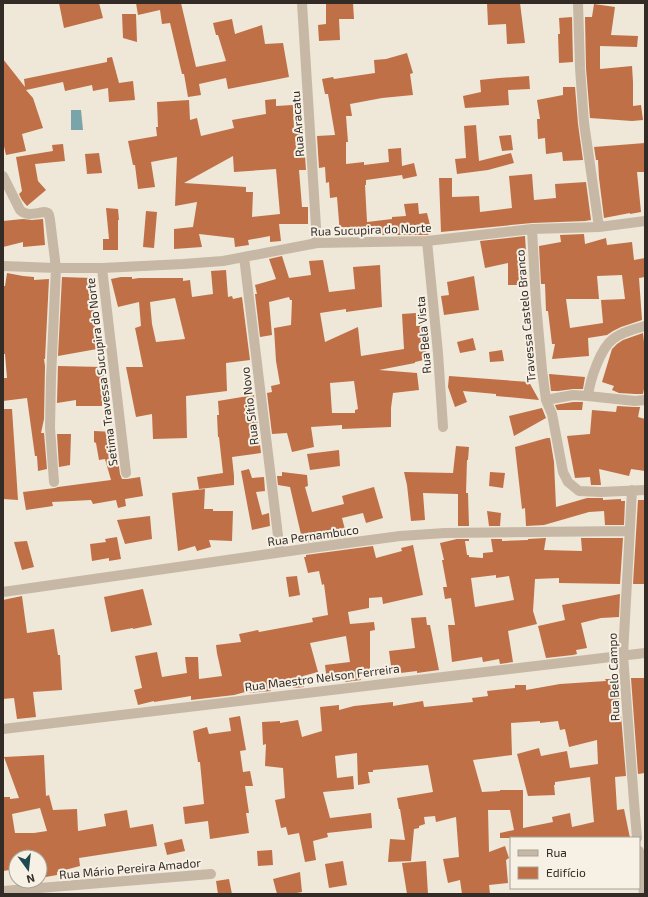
<svg xmlns="http://www.w3.org/2000/svg" width="648" height="897" viewBox="0 0 648 897" font-family="'Exo 2',sans-serif">
<style>
.water{fill:#79a4aa}
.building{fill:#bf7047;fill-rule:evenodd}
.lines{fill:none;stroke-linecap:round;stroke-linejoin:round}
.street{stroke:#c6b8a5;stroke-width:10}
.labels{text-anchor:middle;dominant-baseline:central;stroke-width:4;stroke-linejoin:round;paint-order:stroke}
.street-label{font-size:12px;fill:#332b26;stroke:#f7f0e4}
</style>
<rect width="100%" height="100%" fill="#efe7d8"/>
<path class="water" d="M71 110H81L83 130H71Z"/>
<path class="building" d="M59 3H99L103 18 64 28Z
M136 3H181L196 67 226 61 218 35H216L213 23 232 19 235 34 262 25 265 44 283 43 289 77 228 89 226 78 199 84 201 95 188 97 184 74H182L170 23 162 24 160 10 138 15Z
M326 3H353L354 19H339L340 40 319 41 318 25 326 24Z
M487 3H520L525 43 507 44 506 24 488 25Z
M594 4 615 7 611 35 638 36 637 47 600 46V69L632 66 633 82V106L641 105 643 120 632 121 590 118 586 68 585 17H592Z
M122 14H136L137 42 123 38Z
M572 17 573 62 559 63 558 34H560L559 18Z
M407 53 413 73 410 74 413 95 382 98 350 104 352 116H346L348 142H346V164L364 162V165L389 162 388 149 401 148 402 166 414 163 417 176 403 179 402 175 366 180V185H365L367 222 392 219V217L406 216 404 204 418 203 419 214 427 213 432 233 427 235H378V232L340 234 337 197 330 198 329 182 326 183 325 167 319 168 317 136 335 135 328 94H325L322 79 333 77 334 79 375 73 374 60 386 59Z
M112 57 119 83 133 81 135 100 109 102 108 88 93 91 92 85 65 91 63 82 26 90 33 98 43 128 22 134 26 151 6 155 3 142V59L25 87 24 79 107 62V58Z
M529 76 530 89 508 90 509 105 465 108 463 96 481 92 480 80 499 78Z
M563 87H575L578 124 583 160 563 161 562 152 546 154 545 138 538 139 537 119H540L537 100 563 95Z
M276 99V106L293 105 294 129 303 128 306 170H299L302 207H308V224H279L281 241 270 242V236L248 240 249 245 235 247 234 238 199 234 202 247 174 249V229L193 227 197 202 175 206 177 157 151 162 155 187 138 189 135 165H133L128 141 157 136 156 127H158L157 102 189 100 190 120 197 118 201 136 234 128 232 120 266 114 265 100ZM233 156 234 172 276 169 280 214 252 217 253 192H246V187L184 183Z
M476 125 479 161 511 153 514 163 488 170 457 174 455 159 466 158 464 126Z
M511 135 513 150 502 151 499 136Z
M645 143V172H637L641 212 630 214V213L604 218 599 178 598 160H596L594 147Z
M63 144 65 161 35 164 38 181 46 190 27 206 22 200 19 194 22 191 16 157 53 151 52 145Z
M99 153 102 173 87 174 85 154Z
M532 174 534 200 556 198 555 184 586 182 591 220 585 221 532 223 441 232 439 178H452V197L479 196 480 212 512 208 509 176Z
M106 208 118 209 119 220H118V250H103V239H109Z
M146 211 157 212 154 248 143 247Z
M23 219 32 220 43 219 45 245 23 247V242L3 247V221Z
M584 234 585 244 606 238 607 245 632 242 634 260 645 258V277L639 278 642 320 621 327 613 331 607 335 588 338 589 356 552 359 555 344H552L548 311H546L545 284H541L539 246 561 242 560 235ZM622 275 625 299 601 300 603 323 570 328 566 299H599L597 276Z
M525 236 528 285H508V263L485 268 480 241Z
M282 256 289 278 311 275 309 261 323 260 329 292 355 289 353 267 380 265 382 307 346 312V309L320 313 325 342 358 327 361 356 404 349 402 314 416 313V326L426 325 427 337H423L428 359 415 362V363L379 370 417 373 419 390 393 393 391 408V427L342 429V425L311 427 314 447 292 452 287 433 272 434 267 393 272 392 271 386 280 384 276 361 274 328 291 325 292 300H290L289 297 269 302 272 335 260 337 255 294H257L255 285 276 279 269 259ZM354 381 358 409 355 410V413H332L330 383Z
M226 270 228 297 232 296 233 299 242 297 250 360 226 363 227 391 186 396 187 438 153 439 152 414 136 417 126 367H143L135 328 141 326 139 302 118 307 111 279 121 277H132V279L139 278H183V281L190 280 192 297 213 294 211 271ZM175 298 185 339 156 342 152 324 150 302Z
M7 273 23 276 34 277V280L49 279 45 359H44L45 366 44 419 41 433H44L47 469 38 471 37 456H35L27 398 3 401V378H7L5 354H3V286H5Z
M474 276 479 310 444 315 441 296 449 295 447 282Z
M62 277 91 278 97 349 58 356Z
M643 333 644 342H645V384L643 394H635L619 393 612 390 614 386 602 382 612 349 617 344 623 340Z
M473 338 476 350 460 353 457 342Z
M502 350 504 361 490 362 489 352Z
M58 366 102 367 104 378H102V406H76V400L57 403Z
M549 374 585 377 583 389H573L558 391H551Z
M449 376 529 382 539 400 496 396V394L463 391 467 402 455 407 448 387Z
M254 395 261 453 232 457 234 476V485L199 489 197 477 223 473 219 437H218L217 415H219L218 401Z
M573 402H583L582 410H557L555 405Z
M617 406 634 407H640L638 417 645 419V471L631 469 629 476 599 469 601 485H591L590 477 575 478 567 436 590 434 592 410 616 412Z
M542 408 546 418 514 436 509 416Z
M3 409H12L18 500 3 499Z
M94 431 115 432 114 445H116L120 474 122 479H127L140 477 143 496 125 499 126 506 118 508 116 500 93 504 91 500 52 502 53 506 26 510 23 492 55 488 58 487 111 480 105 459 99 460 96 443 94 442Z
M57 434H71L70 465 59 467Z
M547 438H550L554 462 556 507 587 498H603V500L621 499V501H625L624 525H605L604 511 589 512 544 525 526 526 525 508 522 509 515 447Z
M456 446 469 447 468 460H467L466 493H468L469 526H458V494L423 493 425 520 411 521 407 485 404 472 453 473Z
M339 450 340 466 310 470 307 454Z
M249 469 252 478 264 477 265 491 256 492 262 515 269 513 270 526 252 530 241 471Z
M282 472 307 475 308 486 305 487 312 512 344 504 342 496 374 487 383 518 366 523 363 513 342 518 347 537 303 543 290 487 278 485 277 476H282Z
M490 472 505 473 503 488 489 486Z
M205 489 204 509H213V511H233L232 541 209 540 211 547 197 551 195 546 178 551 172 493Z
M638 500H645V584H633Z
M487 511 501 513 500 526H489Z
M150 516 152 539 125 544 117 520Z
M117 537 121 559 109 561V558L92 561 90 544 106 542 105 539Z
M546 538 544 550 582 551 581 538H623L620 584 559 583V578L535 579 533 611 537 624 508 631 513 662 500 664 499 659 483 662 482 657 452 662 448 625H455L451 598 445 599 443 587H447L442 560H444L440 543 457 539H469V541H465L467 555H469V557L483 558V553L493 552 491 539H502V541L528 540V539ZM496 575V578L509 576 514 600 475 607 471 578Z
M27 541 34 567 22 570 14 542Z
M413 545 423 595 383 604 382 597 369 598V608L348 612 350 624 374 622 375 630 370 631V674H360L361 680 345 682V680L327 682 325 665 350 662 346 636 310 643 318 672 303 676 304 687 293 688 292 682 270 683 271 691 250 693 249 691 234 695 191 700V696L154 702V701L138 705 134 690 142 688 135 656 157 652 162 677 187 673 185 657H198L199 679 222 676 217 653 216 645 241 642 239 634 258 630 259 632 313 622 312 618 328 615 324 584 322 585 319 571 308 573 304 557H306V555L373 546 376 558 402 551 401 548Z
M297 576 300 595 289 597 286 577Z
M143 589 152 625 133 629V628L111 632 104 597Z
M620 594 619 617 601 618 581 623 587 648 576 650 577 654 573 655 546 658 538 626 565 620 562 605Z
M22 596 27 633 54 629 58 655H60L62 690 33 692 36 717 17 719 14 698 3 699V600Z
M426 617 427 625H430L439 670 417 673V671L392 674 389 651 415 648 411 618Z
M631 678H645V773L638 774Z
M605 679H618L626 776 615 777 617 810 624 809 630 838H500V833L514 830 510 810H488L489 852 505 846 509 858 506 860 508 883 489 885 490 894H462L460 880 448 883 443 859 459 857 456 817 436 822 435 816 424 817 425 824 419 826V828L414 829 411 861 388 862 390 839 405 840 400 809H399L397 798 433 792 428 765 373 770V772H368L370 783 358 785 357 753 335 756 337 778 353 776 354 789 323 792 330 818 371 813 372 828 327 833 328 837 313 841 316 860 305 862 299 833 288 835 286 827 281 828 275 800 285 798 283 768 265 766 266 744 263 745 262 722 280 721V723L298 720 302 737 322 731 320 707 339 705V710L354 706 393 702V706L423 701 424 707 473 702 472 698 488 696 487 691 515 688V685H526V690L560 684 606 681ZM540 721V723L558 721 560 730 565 729 569 747 597 740 598 764 570 768 567 751 541 756 539 748 517 754 528 796 555 795 554 785H555V782L590 777 594 822 572 827 570 813 552 817 553 822 523 828V790H500V791L482 792 473 760 512 755 511 723Z
M240 716 246 750 240 751 243 772 250 771 253 786H245L249 813H246L249 833 210 839 208 821 185 824 183 807 204 804 200 762H198L193 731 207 727 209 734 231 731 229 718Z
M44 755 46 796 49 795 53 810 77 809 78 831 106 826 104 814 127 810 130 828 153 824 157 846 79 858 80 866 57 872V875L40 878V857H16V869L3 871V797H10V799L19 798 4 757ZM40 808 47 831 34 833H15L12 814Z
M182 839 185 851 167 855 164 843Z
M272 850 273 865 258 866 257 851Z
M343 861 347 885 329 888 325 864Z
M426 861 428 894H407L402 863Z
M300 872 302 892 291 894H277L273 879Z
M229 879 232 894H218L216 881Z"/>
<g class="lines">
<path class="street" d="M302 3 317 243
M578 3 580 68 584 123 599 227
M3 176 20 210C27 217 36 213 45 212L48 213 49 215 50 220 56 268 51 378 50 428 54 482
M532 229 536 303 542 370 546 400 552 414 563 472 568 482 579 491 601 492 645 490
M427 241 438 353 443 427
M244 257 280 552
M3 266 56 268H102L183 264 223 261 317 243 427 241 532 229 599 227 645 221
M102 268 126 473
M588 396 635 401 645 400
M546 400 573 395 588 396C590 380 600 349 613 339 622 332 634 329 645 326
M632 490 623 655 634 802 637 838
M3 592 318 547 400 536 445 533 629 531
M3 729 645 653
M639 851 644 894
M3 891 211 874"/>
</g>
<g class="labels">
<g class="street-label">
<text transform="translate(297 124) rotate(-94)">Rua Aracatu</text>
<text transform="translate(371 229) rotate(-2)">Rua Sucupira do Norte</text>
<text transform="translate(525 316) rotate(-95)">Travessa Castelo Branco</text>
<text transform="translate(423 335) rotate(-95)">Rua Bela Vista</text>
<text transform="translate(101 372) rotate(-97)">Setima Travessa Sucupira do Norte</text>
<text transform="translate(249 406) rotate(-97)">Rua Sítio Novo</text>
<text transform="translate(313 535) rotate(-8)">Rua Pernambuco</text>
<text transform="translate(322 677) rotate(-7)">Rua Maestro Nelson Ferreira</text>
<text transform="translate(613 677) rotate(-92)">Rua Belo Campo</text>
<text transform="translate(130 868) rotate(-5)">Rua Mário Pereira Amador</text>
</g>
</g>
<rect width="648" height="897" fill="none" stroke="#332b26" stroke-width="8"/>
<rect x="510" y="837" width="130" height="52" fill="#f7f0e4" stroke="#a9a198"/>
<rect x="518" y="850" width="20" height="6" fill="#c6b8a5" stroke="#a9a198"/>
<text x="546" y="857" font-size="12" fill="#332b26">Rua</text>
<rect x="518" y="867" width="20" height="12" fill="#bf7047" stroke="#a9a198"/>
<text x="546" y="877" font-size="12" fill="#332b26">Edifício</text>
<g transform="translate(28 869) rotate(165)"><circle r="19" fill="#f7f0e4" stroke="#a9a198"/>
<path d="M0-3L7 15L0 10L-7 15Z" fill="#1e4951"/>
<text y="-6" font-size="11" font-weight="bold" text-anchor="middle" fill="#332b26">N</text>
</g>
</svg>
